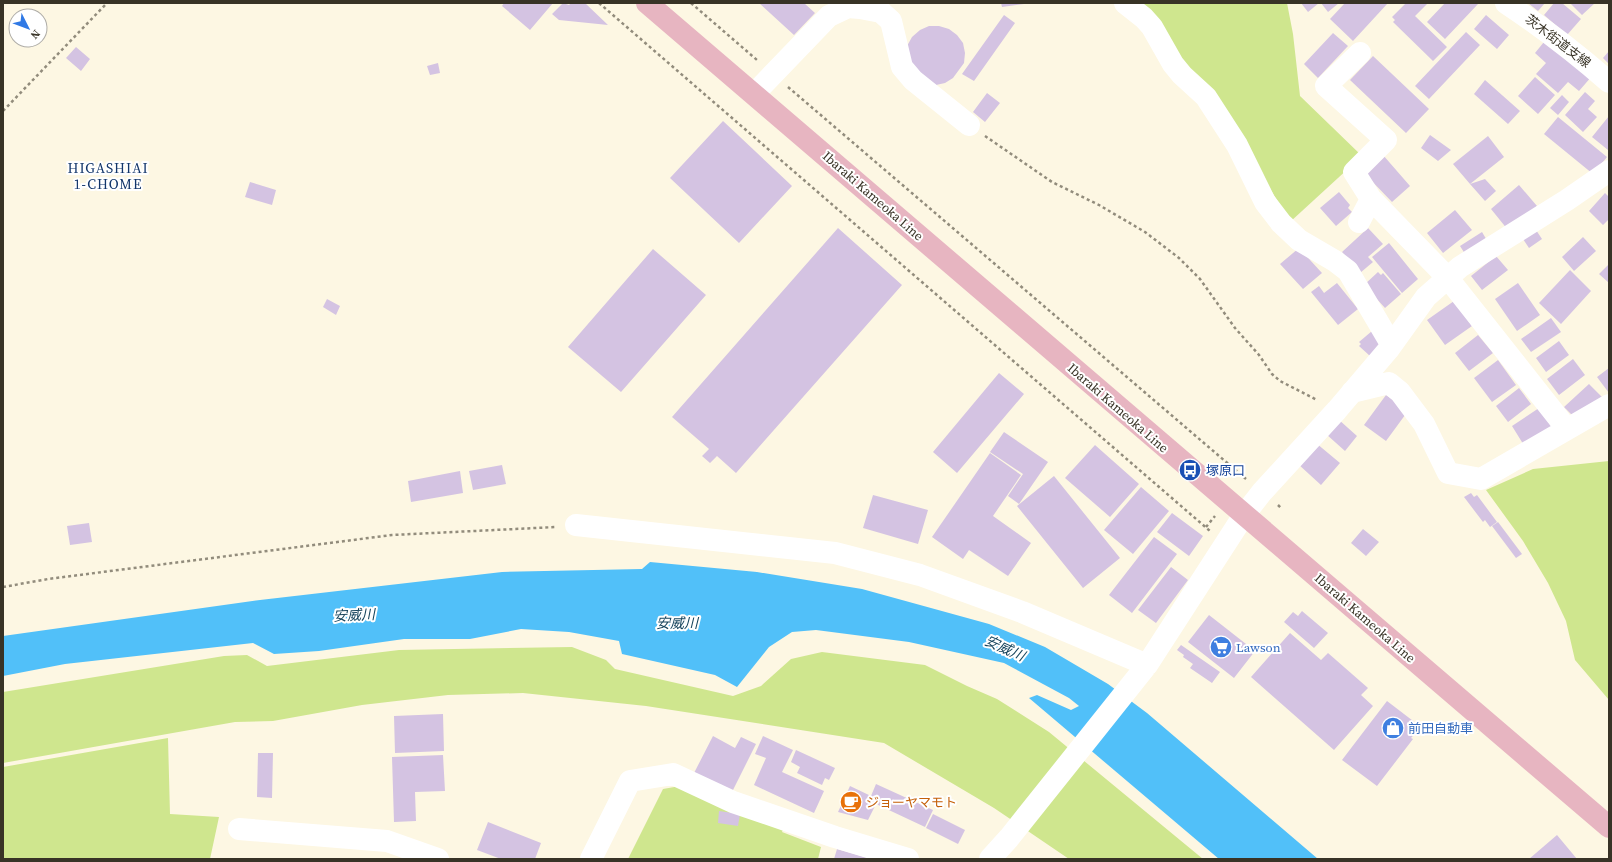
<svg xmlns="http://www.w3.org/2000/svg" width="1612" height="862" viewBox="0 0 1612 862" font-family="'Source Serif 4','Noto Sans JP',serif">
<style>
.green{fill:#cfe68e}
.water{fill:#51c0f9}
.building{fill:#d4c3e2}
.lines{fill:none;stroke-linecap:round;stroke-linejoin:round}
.path{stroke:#928c7c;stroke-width:2.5;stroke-dasharray:3 3;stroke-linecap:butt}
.minor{stroke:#fff;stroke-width:22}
.major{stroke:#e7b5c1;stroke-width:22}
.labels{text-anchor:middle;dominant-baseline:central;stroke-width:4;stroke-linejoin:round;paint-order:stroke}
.street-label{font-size:13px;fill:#383326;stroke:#fff}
.transit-label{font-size:13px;fill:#164399;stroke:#fff;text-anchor:start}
.shop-label{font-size:13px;fill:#366cbe;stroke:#fff;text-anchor:start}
.food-label{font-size:13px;fill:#c56008;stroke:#fff;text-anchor:start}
.neighbourhood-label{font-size:14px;letter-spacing:1px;fill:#12356a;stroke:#fff}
.water-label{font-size:14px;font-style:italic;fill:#16445c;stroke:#fff}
</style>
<rect width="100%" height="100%" fill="#fdf7e3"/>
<path class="green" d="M1136 3H1287L1293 34 1300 96 1362 156 1290 222 1212 91 1185 67Z
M1609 461V700L1575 660 1566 621 1548 583 1523 541 1486 490 1533 469Z
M572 647 606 660 615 669 733 696 761 686 791 659 822 652 925 665 967 686 997 699 1049 732 1203 859H1069L994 808 884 743 646 706 523 693 448 695 362 705 273 721 235 722 3 763V692L224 656 247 655 267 666 399 650Z
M168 738 170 814 219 817 210 859H3V767Z
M680 786 784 827 782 832 821 847 818 859H628L663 789Z"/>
<path class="water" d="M650 562 757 572 862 589 989 624 1045 647 1108 684 1147 713 1318 859H1219L1029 698 1037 695 1071 710 1079 706 1069 698 1004 663 909 642 816 630 792 632 769 647 737 687 715 675 622 654 619 641 569 632 521 629 470 639H404L319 651 274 654 253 643 65 664 3 676V636L260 600 502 572 642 569Z"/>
<path class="building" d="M504 3H553L530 30 502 6Z
M563 3 569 5 571 3H585L608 25 559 20 552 14Z
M759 3H804L815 13 794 35Z
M1001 3H1024V4L1002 7Z
M1301 3H1319L1308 12Z
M1321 3H1339L1328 12Z
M1345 3H1388L1353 41 1330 19Z
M1406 3H1428L1415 16 1447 47 1433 61 1393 22 1395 20 1392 17Z
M1445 3 1478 4 1445 39 1427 22Z
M1528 3H1545L1538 11Z
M1554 3H1562L1581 19 1567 35 1544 15Z
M1570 3H1595L1582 15Z
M1004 15 1015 23 974 81 962 74Z
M1486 15 1509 35 1497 49 1474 29Z
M929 26H939L949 29 957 35 963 43 965 53 964 63 953 78 945 83 936 85 912 73 907 46 912 37 920 30Z
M1466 32 1480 45 1429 99 1415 86Z
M1333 33 1348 46 1318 78 1304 64Z
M1548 37 1592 76 1579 91 1568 82 1558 93 1536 74 1546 63 1535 53Z
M76 47 90 59 81 71 66 58Z
M1609 51V64L1603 58Z
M1373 56 1429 109 1406 133 1350 80Z
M438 63 440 73 430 75 427 66Z
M1535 77 1555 95 1538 114 1518 96Z
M1485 80 1520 111 1508 124 1474 94Z
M1585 92 1595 101 1588 109 1597 117 1583 132 1565 115Z
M987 93 1000 103 985 122 973 112Z
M1562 95 1569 102 1558 115 1550 108Z
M1609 116V149L1608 150 1592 137Z
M1558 117 1607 157 1593 174 1544 134Z
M723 121 792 186 739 243 670 178Z
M1430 135 1451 150 1438 161 1421 148Z
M1488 136 1504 157 1470 184 1485 179 1496 191 1485 201 1470 184 1453 164Z
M1383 155 1410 186 1392 202 1364 173Z
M250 182 276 190 272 205 245 197Z
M1519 185 1537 206 1508 230 1491 209Z
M1339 192 1350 205 1348 208 1352 212 1336 226 1320 208Z
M1605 193 1609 197V219L1603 225 1589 211Z
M1455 210 1472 230 1443 253 1427 233Z
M838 228 902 285 736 473 717 456 710 463 702 456 709 449 672 417Z
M1368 228 1383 244 1368 257 1373 262 1360 273 1342 252Z
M1536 230 1542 239 1529 248 1523 239Z
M1482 232 1488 242 1467 257 1460 246Z
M1583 237 1596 251 1574 271 1562 257Z
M1389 243 1418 279 1402 293 1372 257Z
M1299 248 1322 273 1303 289 1280 264Z
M653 249 706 295 621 392 568 347Z
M1496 256 1508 270 1482 290 1471 276Z
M1609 264V283L1599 274Z
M1570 270 1591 291 1561 324 1539 303Z
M1378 272 1381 275 1383 273 1401 294 1385 308 1364 285Z
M1337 283 1358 309 1338 325 1311 292 1319 286 1324 293Z
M1518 283 1540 315 1517 331 1495 299Z
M327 299 340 306 336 315 323 307Z
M1454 301 1472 326 1445 345 1427 320Z
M1551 318 1561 332 1531 352 1521 339Z
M1372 331 1385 339 1370 356 1359 346 1361 344 1359 342Z
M1478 335 1493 353 1469 371 1455 353Z
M1559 341 1569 355 1546 372 1536 358Z
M1573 359 1585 375 1559 395 1547 379Z
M1498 360 1516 385 1492 402 1474 378Z
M1609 368V393L1597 377Z
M999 373 1024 394 957 473 933 452Z
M1589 384 1603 398 1578 421 1564 407Z
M1519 388 1531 404 1508 422 1496 406Z
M1386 395 1408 411 1386 441 1364 425Z
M1539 408 1553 429 1525 447 1512 426Z
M1338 419 1357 436 1345 451 1326 434Z
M1004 432 1048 462 1019 504 1008 496 1023 474 990 452Z
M1316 443 1340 463 1321 485 1298 464Z
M1095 445 1139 484 1110 517 1065 478Z
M990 453 1021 475 993 516 1031 543 1008 576 969 550 963 559 932 537Z
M502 465 506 484 473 490 469 471Z
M460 471 463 493 411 502 408 481Z
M1054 476 1120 558 1083 588 1017 506Z
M1141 487 1169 511 1133 554 1104 530Z
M1471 493 1474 497 1477 495 1497 522 1490 527 1485 520 1483 522 1464 497Z
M873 495 928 510 918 544 863 528Z
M1172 513 1203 536 1189 556 1157 532Z
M1498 522 1522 554 1516 558 1492 526Z
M89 523 92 542 70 545 67 526Z
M1363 529 1379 542 1366 556 1351 543Z
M1154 537 1177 554 1132 613 1109 595Z
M1171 567 1188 580 1156 623 1138 610Z
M1302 611 1328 633 1314 648 1284 622 1293 612 1298 616Z
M1209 615 1255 651 1234 678 1188 642Z
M1290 633 1321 660 1328 653 1368 688 1361 695 1373 706 1334 750 1251 677Z
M1181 645 1220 672 1212 683 1190 668 1193 664 1183 657 1184 655 1177 650Z
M1387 701 1421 727 1411 738 1413 739 1377 786 1342 760Z
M443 714 444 751 395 753 394 716Z
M713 736 735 748 741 737 756 744 731 794 693 775Z
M763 736 793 750 782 772 824 791 814 813 754 785 766 758 755 754Z
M796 750 835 768 829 780 825 778 822 785 797 773 800 767 791 762Z
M258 753H273L272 798 257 797Z
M443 755 445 791 415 792 416 821 394 822 392 757Z
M876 784 933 810 925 827 876 804 868 820 838 812 850 786 871 796Z
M719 811 740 814 738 826 718 823Z
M933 814 965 830 958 844 926 828Z
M488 822 541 843 535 859H501L477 850Z
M1557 835 1577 859H1529Z
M837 849 872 859H834Z"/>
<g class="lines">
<path class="path" d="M599 3 1210 531
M691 3 757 60
M788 87 1246 479
M3 111 107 3
M985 136 1052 182 1099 205 1145 232 1179 258 1200 279 1235 328 1259 355 1272 374 1280 381 1317 400
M1278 505 1282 509
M1206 527 1215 516
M3 587 48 579 392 535 556 527"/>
<path class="minor" d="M1125 3 1144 18 1152 27 1173 64 1182 75 1206 97 1237 145 1265 202 1281 223 1299 240 1335 261 1348 271 1391 344
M1506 3C1542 27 1576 53 1609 82
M1360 53 1326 86 1386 140 1354 172 1371 199 1447 277 1567 429
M754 94 829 16 848 7 860 8 881 12 891 21 902 67 913 80 969 125
M1359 222 1371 199
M1352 392 1389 383 1400 392 1424 424 1448 473 1481 479 1609 405
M576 525 835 553 920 575 1022 612 1147 665
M239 829 387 841 438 859
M591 859 630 781 673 774 733 802 835 837 908 859
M990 859 1009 838 1147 665 1244 515 1262 492 1337 410 1388 350 1426 297 1460 267 1567 200 1609 171"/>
<path class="major" d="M647 3 1609 827"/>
</g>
<defs>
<g id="bus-disc" transform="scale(1.15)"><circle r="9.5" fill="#1a4fb4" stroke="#fff"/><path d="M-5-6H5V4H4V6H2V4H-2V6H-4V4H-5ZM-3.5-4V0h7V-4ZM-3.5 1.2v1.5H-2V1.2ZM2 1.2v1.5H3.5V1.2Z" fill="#fff"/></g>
<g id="supermarket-disc" transform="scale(1.15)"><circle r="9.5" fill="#3f7fe0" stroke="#fff"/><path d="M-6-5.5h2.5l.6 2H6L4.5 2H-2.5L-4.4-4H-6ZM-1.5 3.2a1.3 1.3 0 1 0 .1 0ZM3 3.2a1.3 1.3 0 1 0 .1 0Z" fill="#fff"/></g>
<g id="shop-disc" transform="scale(1.15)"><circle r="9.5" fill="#3f7fe0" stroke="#fff"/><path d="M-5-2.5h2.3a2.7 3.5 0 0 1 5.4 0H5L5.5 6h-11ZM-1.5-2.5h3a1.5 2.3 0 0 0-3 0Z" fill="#fff"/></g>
<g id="cafe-disc" transform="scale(1.15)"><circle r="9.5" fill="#e8710a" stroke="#fff"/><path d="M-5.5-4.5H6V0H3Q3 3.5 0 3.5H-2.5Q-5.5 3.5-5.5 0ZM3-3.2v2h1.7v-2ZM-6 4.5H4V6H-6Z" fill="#fff"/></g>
</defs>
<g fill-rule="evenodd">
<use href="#bus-disc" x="1190" y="470"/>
<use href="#supermarket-disc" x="1221" y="647"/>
<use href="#shop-disc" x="1393" y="728"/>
<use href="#cafe-disc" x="851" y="802"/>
</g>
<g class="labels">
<g class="street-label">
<text transform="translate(1558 41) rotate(37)">茨木街道支線</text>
<text transform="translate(873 196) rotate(41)">Ibaraki Kameoka Line</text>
<text transform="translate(1118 408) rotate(41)">Ibaraki Kameoka Line</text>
<text transform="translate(1365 618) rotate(41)">Ibaraki Kameoka Line</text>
</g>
<g class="transit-label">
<text x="1206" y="470">塚原口</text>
</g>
<g class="shop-label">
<text x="1236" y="647">Lawson</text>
<text x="1408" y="728">前田自動車</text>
</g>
<g class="food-label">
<text x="866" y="802">ジョーヤマモト</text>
</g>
<g class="neighbourhood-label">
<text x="108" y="168">HIGASHIAI<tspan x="108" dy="16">1-CHOME</tspan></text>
</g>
<g class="water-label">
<text transform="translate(354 615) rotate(-3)">安威川</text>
<text x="677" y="623">安威川</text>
<text transform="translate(1005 648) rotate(24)">安威川</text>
</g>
</g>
<rect width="1612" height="862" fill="none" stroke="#383326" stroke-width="8"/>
<g transform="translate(28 28) rotate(132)"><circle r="19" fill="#ffffff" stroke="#afada8"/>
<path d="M0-3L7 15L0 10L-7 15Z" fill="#3079e5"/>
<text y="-6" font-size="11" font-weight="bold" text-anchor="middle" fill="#383326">N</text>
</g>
</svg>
